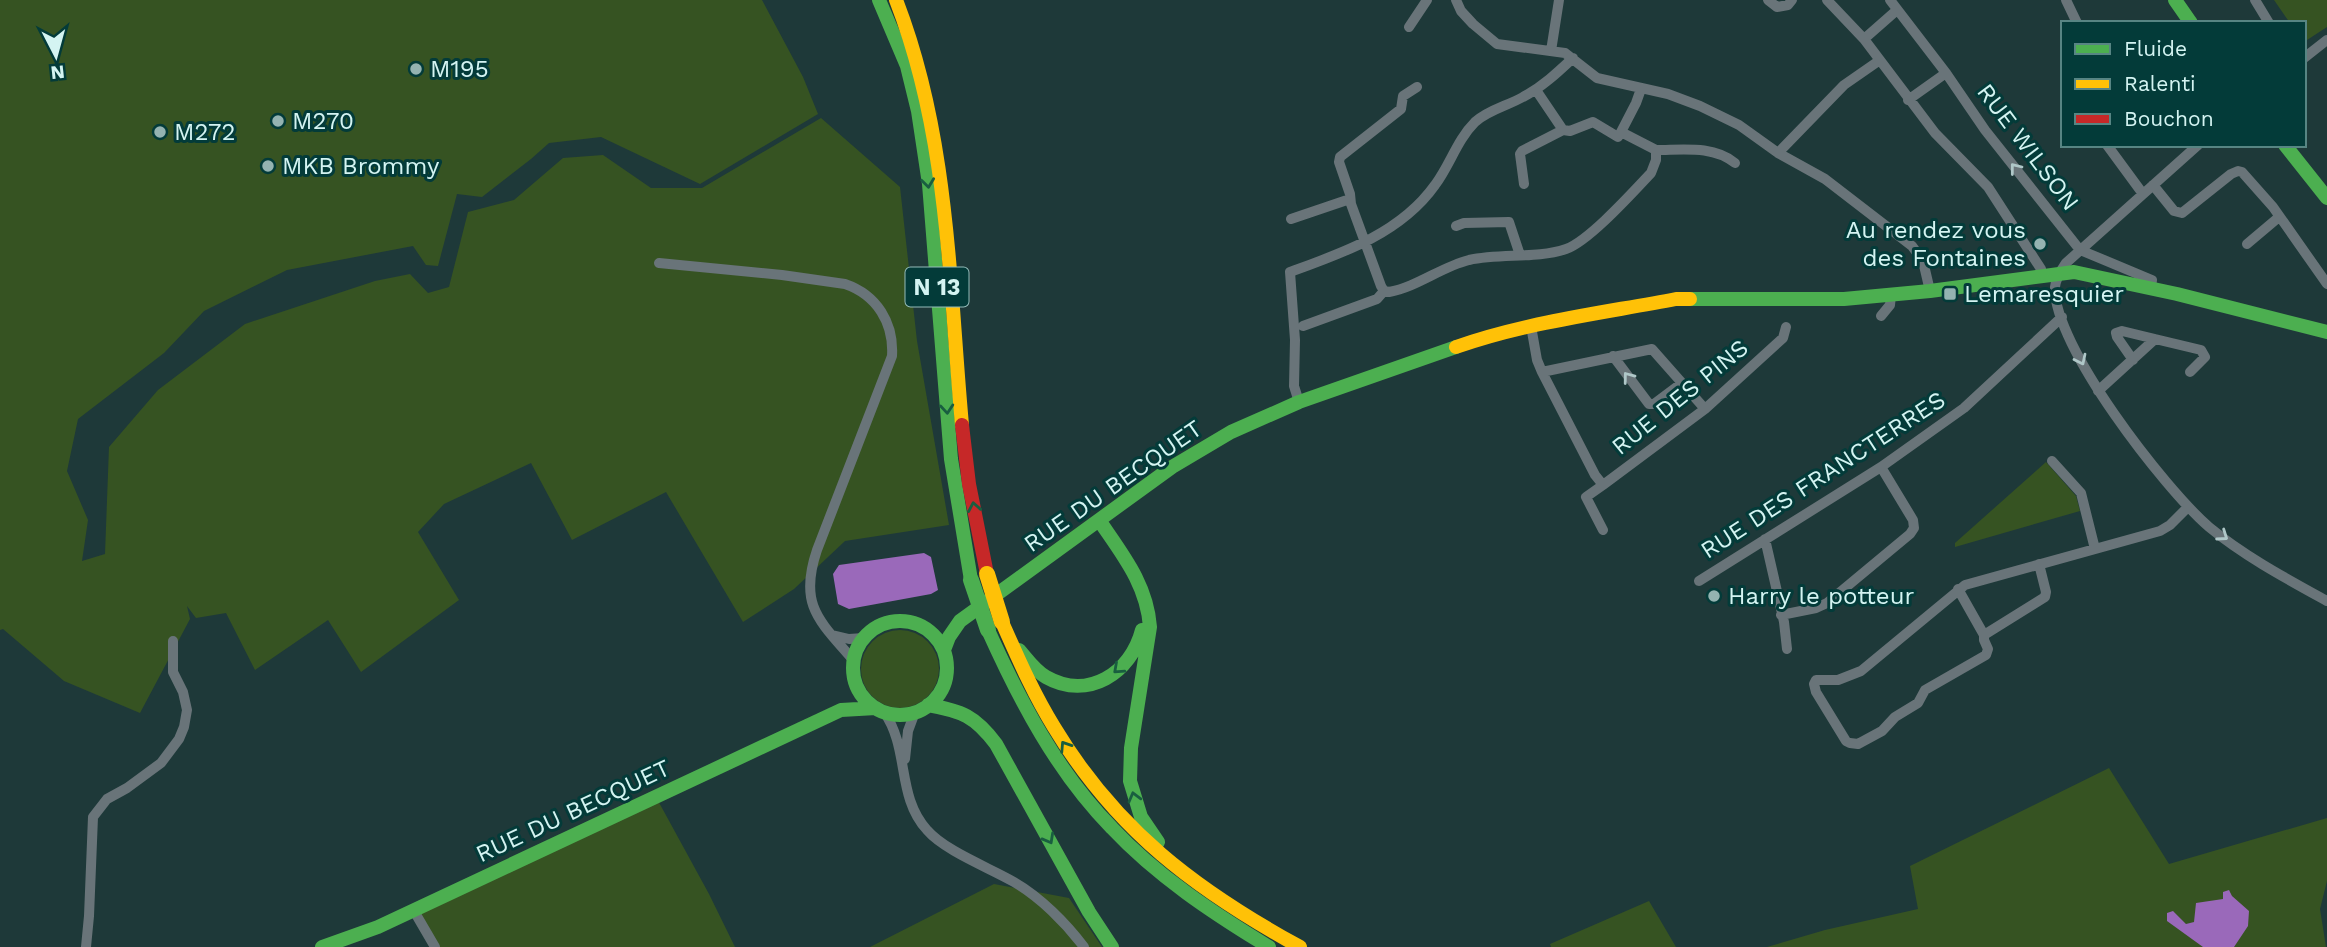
<svg xmlns="http://www.w3.org/2000/svg" width="2327" height="947" viewBox="0 0 2327 947" font-family="'Work Sans',sans-serif">
<style>
.green{fill:#365322}
.water{fill:#9a69ba}
.lines{fill:none;stroke-linecap:round;stroke-linejoin:round}
.street{stroke:#697479;stroke-width:10}
.fast{stroke:#4caf50;stroke-width:14}
.slow{stroke:#ffc107;stroke-width:14}
.jam{stroke:#c62828;stroke-width:14}
.fast-bridge{stroke:#4caf50;stroke-width:16}
.slow-bridge{stroke:#ffc107;stroke-width:16}
.oneway{stroke:#afc7c8}
.oneway2{stroke:#195e40}
.poi-dot{fill:#94b3b1;stroke:#033b39;stroke-width:2.5}
.labels{text-anchor:middle;dominant-baseline:central;stroke-width:6;stroke-linejoin:round;paint-order:stroke}
.shield{fill:#033b39;stroke:#95bcba;stroke-width:2}
.shield-label{font-size:23px;font-weight:bold;fill:#d4f4f2}
.poi-label{font-size:24px;fill:#d4f4f2;stroke:#033b39;text-anchor:start}
.street-label{font-size:24px;fill:#d4f4f2;stroke:#033b39}
</style>
<rect width="100%" height="100%" fill="#1e3939"/>
<path class="green" d="M0 0H762L803 77 818 114 700 184 601 137 549 143 531 159 482 197 457 194 438 266 426 265 413 246 287 270 204 311 164 353 78 419 67 471 88 520 82 561 105 554 109 447 158 390 245 324 375 281 410 274 428 293 449 287 468 212 514 200 563 158 603 155 651 188H702L821 118 900 187 917 341 949 525 845 541 794 589 743 622 666 492 572 540 531 463 444 504 418 532 459 600 361 672 328 620 255 670 226 613 196 618 187 606 190 619 140 713 64 681 3 629 0 630Z
M2274 0H2327V27L2304 42V23H2290Z
M2046 462 2076 496 2080 511 1955 547V543Z
M861 669a39 39 0 1 1 78 0a39 39 0 1 1-78 0Z
M2109 768 2169 864 2327 818V881L2320 909 2326 947H1767L1825 930 1918 909 1910 866Z
M656 797 709 894 735 947H434L414 911Z
M994 884 1069 898 1102 947H870Z
M1649 901 1676 947H1551L1550 944Z"/>
<path class="water" d="M924 553 931 557 938 590 931 594 849 609 838 604 833 574 839 565Z
M2229 890 2232 896 2249 911 2248 926 2234 947H2203L2167 921V913L2173 911 2186 924 2194 922 2196 903 2223 899V892Z"/>
<g class="lines">
<path class="street" d="M1456 0 1461 11 1473 24 1497 44 1565 53 1597 78 1668 94 1700 106 1739 125 1778 153 1825 179 1912 246 1923 261 1930 291
M1768 0 1777 7 1788 5 1792 0
M1827 0 1864 39 1935 133 1988 187 2041 269 2042 276
M1890 0 1946 73 1985 130 2080 250 2152 280 2151 288
M2066 0 2077 23
M2255 0 2269 23
M1409 27 1427 0
M1864 39 1897 10
M1551 51 1559 0
M2304 58 2327 40
M1417 87 1403 96 1401 109 1340 157 1339 162 1350 194 1351 204 1381 286 1384 291 1389 292C1417 287 1441 267 1469 260 1501 253 1536 259 1566 249 1589 241 1633 192 1651 173L1656 160V150L1621 132 1618 137 1593 122 1570 131 1563 130 1536 90
M1908 100 1946 73
M1621 132 1636 103 1641 89
M2107 145 2143 194
M2198 145 2066 263C2061 271 2056 277 2055 287 2052 344 2165 489 2209 527 2244 556 2287 579 2327 601
M1656 150C1682 150 1713 145 1735 163
M1778 153 1844 85 1880 60
M1524 184 1520 154 1522 151 1563 130
M2153 185 2174 211 2182 213 2231 174 2238 171 2242 172 2273 207 2327 284
M1291 219 1350 199
M1456 226 1464 223 1509 222 1520 255
M2247 244 2279 217
M659 263 782 275 845 284C877 295 894 323 892 356L817 550C798 606 820 621 854 661
M1881 316 1890 305 1891 295
M1303 326 1377 299 1384 291
M1531 326 1537 360 1542 372 1595 475 1603 485 1705 409 1783 338 1786 327
M1613 356 1649 404H1654L1682 383
M2133 360 2117 337 2116 333 2122 331 2155 339
M1542 372 1652 349 1705 409
M2098 391 2155 339 2201 350 2205 357 2190 372
M1299 402 1294 386 1295 340 1290 272C1343 253 1401 233 1435 185 1450 165 1457 140 1475 122 1488 110 1507 106 1523 97 1542 87 1557 73 1573 58
M2052 461 2081 493 2095 549
M1603 530 1586 497 1603 485
M1765 539 1784 622 1787 649
M2039 564 2046 592 2045 597 1984 635V640L1988 649 1986 655 1925 690 1918 703 1895 717 1882 731 1858 744 1850 743 1846 741 1816 692 1814 684 1816 680H1838L1861 671 1965 585 2160 531 2170 525 2188 507
M1699 581 1881 467 1964 408 2062 317
M1958 589 1984 635
M1781 615 1816 608 1827 603 1910 534 1914 528 1913 520 1881 467
M832 635 849 639 864 638
M884 712C910 749 896 796 927 830 945 851 990 868 1014 882 1040 897 1066 923 1084 947
M905 759 908 731 915 712
M414 911 435 947
M86 947 89 916 93 817 107 799 127 788 161 763 179 739 184 727 187 710 183 692 173 672V641"/>
<path class="fast" d="M879 0 907 66 918 111 929 184 951 459 971 580
M2175 0 2191 23
M2285 145 2327 198
M1690 299H1844L1930 291 2074 272 2177 294 2327 332
M1099 520C1122 554 1147 584 1150 627L1131 748 1130 781 1141 817 1158 842
M853 668a47 47 0 1 1 94 0a47 47 0 1 1-94 0Z
M988 630C1020 701 1057 772 1112 828 1157 876 1213 913 1269 947
M944 650 949 637 960 621 1172 467 1231 432 1299 402 1456 347
M1019 650C1027 659 1035 671 1046 677 1088 701 1131 673 1142 630
M928 705C962 711 975 716 996 744L1089 912 1112 947
M322 947 378 927 841 710 876 708"/>
<path class="slow" d="M896 0C949 136 949 282 962 425
M1456 347C1527 322 1603 313 1676 299H1690
M1002 622C1018 658 1033 693 1054 727 1116 830 1196 890 1300 947"/>
<path class="jam" d="M962 425 969 484 987 574"/>
<path class="fast-bridge" d="M971 580 988 630"/>
<path class="slow-bridge" d="M987 574 1002 622"/>
</g>
<defs><path id="oneway-chevron" d="M-2-3.5L2.5 0L-2 3.5" fill="none" stroke-width="1.6" stroke-linecap="round" stroke-linejoin="round" transform="scale(1.75)"/></defs>
<g class="oneway">
<use href="#oneway-chevron" transform="translate(2015 168) rotate(-128)"/>
<use href="#oneway-chevron" transform="translate(2081 360) rotate(64)"/>
<use href="#oneway-chevron" transform="translate(1628 377) rotate(-127)"/>
<use href="#oneway-chevron" transform="translate(2223 536) rotate(35)"/>
</g>
<g class="oneway2">
<use href="#oneway-chevron" transform="translate(928 183) rotate(83)"/>
<use href="#oneway-chevron" transform="translate(947 409) rotate(85)"/>
<use href="#oneway-chevron" transform="translate(974 507) rotate(-100)"/>
<use href="#oneway-chevron" transform="translate(1118 669) rotate(138)"/>
<use href="#oneway-chevron" transform="translate(1065 746) rotate(-123)"/>
<use href="#oneway-chevron" transform="translate(1134 797) rotate(-105)"/>
<use href="#oneway-chevron" transform="translate(1049 839) rotate(61)"/>
</g>
<g class="poi-dot">
<circle cx="416" cy="69" r="7"/>
<circle cx="278" cy="121" r="7"/>
<circle cx="160" cy="132" r="7"/>
<circle cx="268" cy="166" r="7"/>
<circle cx="2040" cy="244" r="7"/>
<rect x="1943" y="287" width="14" height="14" rx="3.5"/>
<circle cx="1714" cy="596" r="7"/>
</g>
<g class="labels">
<rect class="shield" x="905.5" y="267.5" width="63" height="39" rx="5"/>
<g class="shield-label">
<text x="937" y="287">N 13</text>
</g>
<g class="poi-label">
<text x="430" y="69">M195</text>
<text x="292" y="121">M270</text>
<text x="174" y="132">M272</text>
<text x="282" y="166">MKB Brommy</text>
<text x="2026" y="230" text-anchor="end">Au rendez vous<tspan x="2026" dy="28">des Fontaines</tspan></text>
<text x="1964" y="294">Lemaresquier</text>
<text x="1728" y="596">Harry le potteur</text>
</g>
<g class="street-label">
<text transform="translate(2028 147) rotate(53)">RUE WILSON</text>
<text transform="translate(1680 397) rotate(-39)">RUE DES PINS</text>
<text transform="translate(1823 475) rotate(-33)">RUE DES FRANCTERRES</text>
<text transform="translate(1113 486) rotate(-35)">RUE DU BECQUET</text>
<text transform="translate(573 811) rotate(-25)">RUE DU BECQUET</text>
</g>
</g>
<rect x="2061" y="21" width="245" height="126" fill="#033b39" stroke="#578583" stroke-width="2"/>
<rect x="2075" y="44" width="35" height="10" fill="#4caf50" stroke="#578583" stroke-width="2"/>
<text x="2124" y="56" font-size="21" fill="#d4f4f2">Fluide</text>
<rect x="2075" y="79" width="35" height="10" fill="#ffc107" stroke="#578583" stroke-width="2"/>
<text x="2124" y="91" font-size="21" fill="#d4f4f2">Ralenti</text>
<rect x="2075" y="114" width="35" height="10" fill="#c62828" stroke="#578583" stroke-width="2"/>
<text x="2124" y="126" font-size="21" fill="#d4f4f2">Bouchon</text>
<g transform="translate(56 56) rotate(174)" stroke="#033b39" stroke-width="5" paint-order="stroke">
<path d="M0-5L12 26L0 18L-12 26Z" fill="#d4f4f2"/>
<text y="-10" font-size="19" font-weight="bold" text-anchor="middle" fill="#d4f4f2">N</text>
</g>
</svg>
